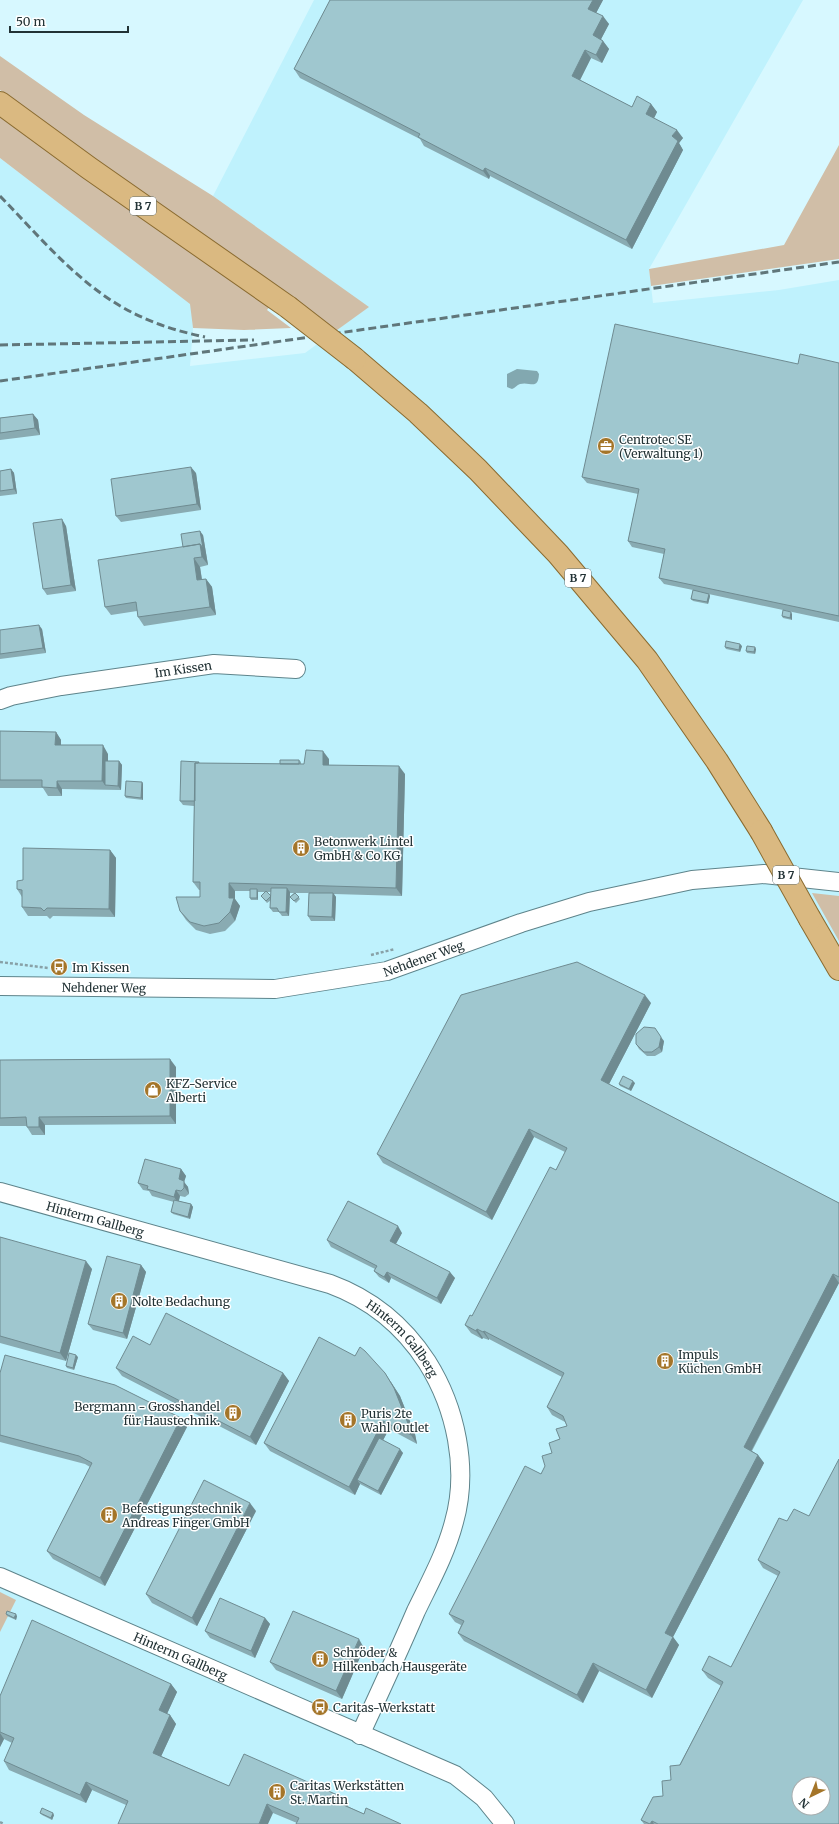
<svg xmlns="http://www.w3.org/2000/svg" width="839" height="1824" viewBox="0 0 839 1824" font-family="Merriweather,serif">
<style>
.built{fill:#bff2fd;fill-rule:evenodd}
.green{fill:#d0bea7}
.water{fill:#82a8b0}
.lines{fill:none;stroke-linecap:round;stroke-linejoin:round}
.minor-casing{stroke:#5e848b;stroke-width:20}
.major-casing{stroke:#8a6b30;stroke-width:24}
.path{stroke:#88a1a7;stroke-width:2.5;stroke-dasharray:3 2;stroke-linecap:butt}
.minor{stroke:#fff;stroke-width:18}
.major{stroke:#dab981;stroke-width:22}
.rail{stroke:#60767a;stroke-width:3;stroke-dasharray:8 4;stroke-linecap:butt}
.major-bridge-casing{stroke:#8a6b30;stroke-width:24;stroke-linecap:butt}
.major-bridge{stroke:#dab981;stroke-width:22}
.wall{fill:#89abb2;fill-rule:evenodd}
.shaded-wall{fill:#6f8b91}
.building{fill:#9fc7cf;stroke:#6f8b91;fill-rule:evenodd}
.labels{text-anchor:middle;dominant-baseline:central;stroke-width:3;stroke-linejoin:round;paint-order:stroke}
.shield{fill:#fff;stroke:#647072;stroke-width:1}
.shield-label{font-size:11px;font-weight:bold;fill:#223235}
.poi-label{font-size:12px;fill:#223235;stroke:#fff;text-anchor:start}
.street-label{font-size:12px;fill:#223235;stroke:#fff}
</style>
<rect width="100%" height="100%" fill="#d7f8ff"/>
<path class="built" d="M314 0H803L649 269 653 303 779 290 839 280V1824H0V158L191 304 193 328 190 366 305 353 368 307 213 196ZM799 1784H823V1808H799Z"/>
<path class="green" d="M0 56 84 115 213 196 369 307 333 333 0 90Z
M0 115 270 306 267 310 291 328 244 330 193 328 190 304 0 158Z
M839 145V259L651 286 649 269 784 245Z
M812 893 839 896V941Z
M0 1592 16 1600 0 1632Z"/>
<path class="water" d="M517 369 537 371 539 374C538 391 530 381 520 384 517 385 515 388 512 389L507 387V374Z"/>
<g class="lines">
<g class="minor-casing">
<g id="minor">
<path id="s1" d="M0 700 11 696 61 686 214 664 296 669"/>
<path id="s2" d="M0 986 275 989 387 971 521 923 589 902 692 880 764 874 839 882"/>
<path id="s3" d="M0 1192 330 1284C371 1299 403 1325 427 1362 456 1408 469 1469 454 1522 446 1553 430 1582 416 1611 398 1653 379 1694 360 1735"/>
<path id="s4" d="M0 1577 455 1775 484 1798 505 1824"/>
</g>
</g>
<g class="major-casing">
<path id="major" d="M0 103 89 168 288 307
M355 359 418 413 478 470 558 554 647 660 717 761 761 831
M810 919 839 969"/>
</g>
<path class="path" d="M371 955 395 949
M0 962 48 968
M0 1822 4 1824"/>
<use href="#minor" class="minor"/>
<use href="#major" class="major"/>
<path class="rail" d="M0 196C38 235 75 280 122 307 148 322 176 331 205 337
M0 345 254 340
M0 381 839 262"/>
<g class="major-bridge-casing">
<path id="major-bridge" d="M288 307 355 359
M761 831 810 919"/>
</g>
<use href="#major-bridge" class="major-bridge"/>
</g>
<path class="wall" d="M330 0H603L596 13 609 24 601 39 603 41 609 49 602 63 591 58 580 80 632 107 651 104 657 112 654 118 683 138 679 143 683 150 632 249 490 176 489 179 424 146 420 139 300 78 294 69Z
M839 363V622L704 593 709 594 710 596 708 604 693 601 691 599 693 590 664 584 659 578 664 554 632 547 628 541 638 494 587 483 582 477 798 364Z
M33 414 38 420 40 435 0 440V418Z
M11 469 14 473 17 494 0 496V471Z
M196 473 201 510 121 522 116 516Z
M66 526 76 591 47 595 43 589Z
M203 535 208 565 200 567 202 579H206L212 587 216 615 144 626 138 617 137 611 111 615 105 607 183 547Z
M792 614V620L783 618 782 616Z
M42 629 46 653 0 659V630Z
M742 646 740 652 726 649 725 647Z
M756 649 755 654 747 653 746 651Z
M0 731 56 732 61 740V745L108 754V761H119L122 765 121 790 62 789V796H48L43 788H0Z
M329 759V765L405 774 402 896 334 894 336 897 335 921H311L308 916 309 893H295L300 899 296 903 290 897 294 893H290L289 916H282L279 912H273L270 908 271 900 267 903 261 896 265 892H258V900H251L250 898V891H235V899L240 906 235 921 225 931 210 934 196 930 186 920 180 911 200 897V890H199L193 882 194 806 183 805 180 801 199 762 200 763 280 764 299 760 301 762V764H304ZM267 892H271V896Z
M142 782 143 784V800L126 798 125 796Z
M110 850 116 858 115 917 53 916 50 919 47 916H28L22 907V897L17 889Z
M651 1003 609 1084 839 1203V1283L752 1451 758 1455 764 1463 673 1637 679 1645 652 1698 599 1671 583 1703 464 1641 458 1633 461 1625 455 1622 449 1614 541 1474 567 1426 565 1422 552 1415 547 1407 562 1377 489 1339V1340L483 1338 482 1339 471 1333 465 1325 472 1316 556 1170 565 1152 534 1137 492 1220 383 1163 377 1154Z
M664 1041 662 1052 655 1056H647L639 1049 636 1044Z
M0 1060 176 1067V1124L45 1125V1135H32L27 1127V1126H0Z
M635 1083 631 1091 620 1086 619 1084Z
M181 1169 186 1176 184 1182 188 1187 189 1194 185 1197 180 1196 179 1201 191 1204 193 1207 190 1219 173 1214 171 1212 174 1202 152 1196 149 1191 143 1190 138 1183Z
M402 1233 396 1244 455 1278 441 1304 391 1278 389 1283 379 1277 374 1271 375 1269 331 1247 327 1240Z
M0 1237 92 1269 66 1361 0 1343Z
M141 1265 146 1272 127 1339 93 1330 88 1324Z
M150 1345 283 1373 289 1381 256 1445 122 1376 116 1368Z
M78 1357 74 1370 67 1368 66 1366Z
M0 1373 181 1418 187 1427 105 1586 53 1559 47 1551 90 1467 85 1464 0 1442Z
M391 1382 400 1396 415 1434 417 1444 389 1429 383 1440 403 1453 381 1495 360 1484 355 1495 270 1451 264 1443Z
M256 1511 197 1626 152 1603 146 1594Z
M779 1518 839 1824H644L641 1820 663 1796 721 1686 708 1678 702 1670 731 1667 778 1576 763 1568 758 1560Z
M6 1614 17 1616 16 1620 7 1616Z
M265 1618 270 1624 255 1658 210 1638 205 1631Z
M364 1648 342 1699 276 1670 270 1662Z
M171 1684 177 1692 167 1714 170 1715 176 1724 161 1756 229 1786 342 1797 348 1806H347L364 1814 401 1824 297 1823 273 1813 126 1805 92 1790 86 1803 9 1770 4 1761 12 1743 4 1739 0 1747V1696Z
M40 1813 54 1815 52 1820 42 1815Z"/>
<path class="shaded-wall" d="M593 0H603L594 17 588 9Z
M603 16 609 24 599 43 593 35Z
M603 41 609 49 602 63 596 55Z
M585 50 591 58 578 84 572 76Z
M651 104 657 112 652 122 646 114Z
M677 130 683 138 679 143 683 150 632 249 626 240 672 136Z
M485 168 490 176 489 179 483 171Z
M33 414 38 420 40 435 35 428Z
M191 467 196 473 201 510 197 504Z
M11 469 14 473 17 494 14 489Z
M62 519 66 526 76 591 71 585Z
M200 531 203 535 208 565 202 557 200 544Z
M194 558 200 567 203 588 197 580Z
M206 579 212 587 216 615 210 607Z
M709 594 710 596 708 604 707 602Z
M791 612 792 614V620L790 618Z
M39 625 42 629 46 653 43 648Z
M740 644 742 646 740 652 739 650Z
M755 647 756 649 755 654 754 652Z
M56 732 61 740V753L55 745Z
M103 745 108 754V785H105L102 781Z
M323 751 329 759V773L323 765Z
M119 761 122 765 121 790 118 786Z
M399 766 405 774 402 896 396 888Z
M57 781 62 789V796L57 788Z
M142 782 143 784V800L141 798Z
M110 850 116 858 115 917 109 909Z
M229 883 235 891V899L240 906 235 921 230 912 229 898Z
M287 888 290 892 289 916 286 912Z
M257 889 258 892V900L257 898Z
M333 893 336 897 335 921 332 917Z
M645 995 651 1003 607 1088 601 1080Z
M661 1037 664 1041 662 1052 659 1047Z
M170 1059 176 1067V1124L170 1116Z
M633 1081 635 1083 631 1091 629 1089Z
M39 1117 45 1125V1135L39 1127Z
M529 1129 534 1137 492 1220 486 1212Z
M181 1169 186 1176 184 1182 188 1187 189 1194 179 1179Z
M176 1190 180 1196 178 1203 174 1197Z
M191 1204 193 1207 190 1219 188 1217Z
M398 1226 402 1233 394 1247 390 1241Z
M86 1261 92 1269 66 1361 60 1353Z
M141 1265 146 1272 127 1339 123 1333Z
M387 1272 391 1278 389 1283 384 1277Z
M450 1272 455 1278 441 1304 437 1298Z
M833 1274 839 1283 749 1455 744 1447Z
M477 1329 483 1338 482 1339 476 1331Z
M484 1331 489 1339V1340L483 1332Z
M76 1355 78 1357 74 1370 73 1368Z
M283 1373 289 1381 256 1445 250 1437Z
M385 1373 400 1396 415 1434 417 1444 411 1435Z
M181 1418 187 1427 105 1586 100 1578Z
M383 1421 389 1429 361 1482 357 1480 360 1484 355 1495 349 1487Z
M400 1449 403 1453 381 1495 378 1491Z
M758 1455 764 1463 673 1637 679 1645 652 1698 646 1690 665 1633Z
M250 1503 256 1511 197 1626 192 1618Z
M16 1614 17 1616 16 1620 14 1618Z
M265 1618 270 1624 255 1658 251 1651Z
M359 1639 364 1648 342 1699 336 1691Z
M593 1663 599 1671 583 1703 577 1695Z
M171 1684 177 1692 165 1718 159 1710Z
M170 1715 176 1724 159 1761 153 1753Z
M0 1733 4 1739 0 1747Z
M86 1782 92 1790 86 1803 80 1795Z
M342 1797 348 1806 345 1811 339 1803Z
M267 1804 273 1813 268 1824H259Z
M53 1813 54 1815 52 1820 51 1818Z
M652 1821 654 1824H650Z"/>
<path class="building" d="M330 0H593L588 9 603 16 593 35 603 41 596 55 585 50 572 76 632 107 637 96 651 104 646 114 677 130 672 136 678 141 626 240 485 168 483 171 418 137 420 134 294 69Z
M615 324 798 364 800 354 839 363V616L659 578 665 549 628 541 639 489 582 477Z
M33 414 35 428 0 433V418Z
M191 467 197 504 116 516 111 479Z
M11 469 14 489 0 491V471Z
M62 519 71 585 43 589 33 523Z
M200 531 203 548 200 544 183 547 181 534Z
M200 544 202 557 194 558 197 580 206 579 210 607 138 617 136 602 105 607 98 560Z
M693 590 709 594 707 602 691 599Z
M783 610 791 612 790 618 782 616Z
M39 625 43 648 0 654V630Z
M726 641 740 644 739 650 725 647Z
M747 646 755 647 754 652 746 651Z
M0 731 56 732 55 745H103L102 781H57V788L42 787V780H0Z
M306 750 323 751V765L399 766 396 888 229 883V898H234L230 912 219 923 204 926 190 922 180 911 176 897H200V882H193L195 763 304 764Z
M280 760H299V764H280Z
M105 761H119L118 786 105 785Z
M181 761 199 762 198 763H195V801H180Z
M126 781 142 782 141 798 125 796Z
M23 848 110 850 109 909 47 908 44 911 41 908 22 907V890L17 889V881L23 880Z
M271 888H287L286 912H279L277 908H270Z
M250 889H257V898H250Z
M266 891 271 896 266 901 261 896Z
M295 893 299 897 294 901 290 897Z
M309 893H333L332 917 308 916Z
M577 962 645 995 601 1080 839 1203V1277L833 1274 744 1447 758 1455 665 1633 673 1637 646 1690 593 1663 577 1695 458 1633 464 1621 449 1614 525 1466 541 1474 545 1466 542 1456 552 1453 549 1443 560 1439 556 1429 567 1426 563 1416 547 1407 564 1373 484 1331 483 1332 477 1329 476 1331 465 1325 470 1315 472 1316 550 1167 556 1170 567 1148 529 1129 486 1212 377 1154 461 995Z
M644 1027 655 1028 661 1037 659 1047 652 1052H644L636 1044V1034Z
M170 1059V1116L39 1117V1127H27L26 1117 0 1118V1060Z
M623 1076 633 1081 629 1089 619 1084Z
M145 1159 181 1169 179 1179 184 1181V1188L181 1191 176 1190 174 1197 147 1189 148 1186 138 1183Z
M174 1200 191 1204 188 1217 171 1212Z
M348 1201 398 1226 390 1241 450 1272 437 1298 387 1272 384 1277 374 1271 377 1266 327 1240Z
M0 1237 86 1261 60 1353 0 1336Z
M107 1256 141 1265 123 1333 88 1324Z
M166 1313 283 1373 250 1437 116 1368 133 1336 150 1345Z
M319 1337 355 1356 360 1347 365 1351 385 1373 394 1388 409 1426 411 1435 383 1421 349 1487 264 1443Z
M69 1353 76 1355 73 1368 66 1366Z
M5 1355 115 1385 181 1418 100 1578 47 1551 92 1463 79 1456 0 1435V1373Z
M379 1438 400 1449 378 1491 357 1480Z
M839 1459V1824H658L652 1821 650 1824 641 1820 653 1797 663 1796 662 1781 671 1780 670 1766 680 1765 723 1682 702 1670 709 1656 731 1667 780 1572 758 1560 779 1518 787 1521 794 1509 809 1516ZM799 1784H823V1808H799Z
M204 1480 250 1503 192 1618 146 1594Z
M220 1598 265 1618 251 1651 205 1631Z
M7 1611 16 1614 14 1618 6 1614Z
M293 1611 359 1639 336 1691 270 1662Z
M32 1620 171 1684 159 1710 170 1715 153 1753 229 1786 244 1754 342 1797 339 1803 364 1814 366 1808 401 1824H296L299 1818 267 1804 259 1824H118L128 1801 86 1782 80 1795 4 1761 14 1738 0 1732V1696Z
M42 1808 53 1813 51 1818 40 1813Z"/>
<defs>
<g id="office-disc" transform="scale(0.9)"><circle r="9.5" fill="#a47529" stroke="#fff"/><path d="M-6-3h4V-5.5h4V-3h4V5H-6ZM-1-4.5V-3h2v-1.5ZM-6 0V1H6V0Z" fill="#fff"/></g>
<g id="building-disc" transform="scale(0.9)"><circle r="9.5" fill="#a47529" stroke="#fff"/><path d="M-4-6H4V6H1V3H-1V6H-4ZM-2.5-4.3h1.7v1.8h-1.7ZM.8-4.3h1.7v1.8H.8ZM-2.5-1h1.7V.8h-1.7ZM.8-1h1.7V.8H.8Z" fill="#fff"/></g>
<g id="bus-disc" transform="scale(0.9)"><circle r="9.5" fill="#a47529" stroke="#fff"/><path d="M-5-6H5V4H4V6H2V4H-2V6H-4V4H-5ZM-3.5-4V0h7V-4ZM-3.5 1.2v1.5H-2V1.2ZM2 1.2v1.5H3.5V1.2Z" fill="#fff"/></g>
<g id="shop-disc" transform="scale(0.9)"><circle r="9.5" fill="#a47529" stroke="#fff"/><path d="M-5-2.5h2.3a2.7 3.5 0 0 1 5.4 0H5L5.5 6h-11ZM-1.5-2.5h3a1.5 2.3 0 0 0-3 0Z" fill="#fff"/></g>
</defs>
<g fill-rule="evenodd">
<use href="#office-disc" x="606" y="446"/>
<use href="#building-disc" x="301" y="848"/>
<use href="#bus-disc" x="59" y="967"/>
<use href="#shop-disc" x="153" y="1090"/>
<use href="#building-disc" x="119" y="1301"/>
<use href="#building-disc" x="665" y="1361"/>
<use href="#building-disc" x="233" y="1413"/>
<use href="#building-disc" x="348" y="1420"/>
<use href="#building-disc" x="109" y="1515"/>
<use href="#building-disc" x="320" y="1659"/>
<use href="#bus-disc" x="320" y="1707"/>
<use href="#building-disc" x="277" y="1792"/>
</g>
<g class="labels">
<g class="shield">
<rect x="130" y="197" width="26" height="18" rx="3"/>
<rect x="565" y="569" width="26" height="18" rx="3"/>
<rect x="773" y="866" width="26" height="18" rx="3"/>
</g>
<g class="shield-label">
<text x="143" y="206">B 7</text>
<text x="578" y="578">B 7</text>
<text x="786" y="875">B 7</text>
</g>
<g class="poi-label">
<text x="619" y="439">Centrotec SE<tspan x="619" dy="14">(Verwaltung 1)</tspan></text>
<text x="314" y="841">Betonwerk Lintel<tspan x="314" dy="14">GmbH &amp; Co KG</tspan></text>
<text x="72" y="967">Im Kissen</text>
<text x="166" y="1083">KFZ-Service<tspan x="166" dy="14">Alberti</tspan></text>
<text x="132" y="1301">Nolte Bedachung</text>
<text x="678" y="1354">Impuls<tspan x="678" dy="14">Küchen GmbH</tspan></text>
<text x="220" y="1406" text-anchor="end">Bergmann - Grosshandel<tspan x="220" dy="14">für Haustechnik.</tspan></text>
<text x="361" y="1413">Puris 2te<tspan x="361" dy="14">Wahl Outlet</tspan></text>
<text x="122" y="1508">Befestigungstechnik<tspan x="122" dy="14">Andreas Finger GmbH</tspan></text>
<text x="333" y="1652">Schröder &amp;<tspan x="333" dy="14">Hilkenbach Hausgeräte</tspan></text>
<text x="333" y="1707">Caritas-Werkstatt</text>
<text x="290" y="1785">Caritas Werkstätten<tspan x="290" dy="14">St. Martin</tspan></text>
</g>
<g class="street-label">
<text stroke="none"><textPath href="#s1" startOffset="186">Im Kissen</textPath></text>
<text stroke="none"><textPath href="#s2" startOffset="427">Nehdener Weg</textPath></text>
<text stroke="none"><textPath href="#s2" startOffset="104">Nehdener Weg</textPath></text>
<text stroke="none"><textPath href="#s3" startOffset="99">Hinterm Gallberg</textPath></text>
<text stroke="none"><textPath href="#s3" startOffset="435">Hinterm Gallberg</textPath></text>
<text stroke="none"><textPath href="#s4" startOffset="197">Hinterm Gallberg</textPath></text>
</g>
</g>
<g transform="translate(811 1796) rotate(223)"><circle r="19" fill="#ffffff" stroke="#a7adae"/>
<path d="M0-3L7 15L0 10L-7 15Z" fill="#a47529"/>
<text y="-6" font-size="11" font-weight="bold" text-anchor="middle" fill="#223235">N</text>
</g>
<path d="M10 26v6h118v-6" fill="none" stroke="#223235" stroke-width="2"/>
<text x="16" y="26" font-size="12" fill="#223235" stroke="#ffffff" stroke-width="3" paint-order="stroke">50 m</text>
</svg>
